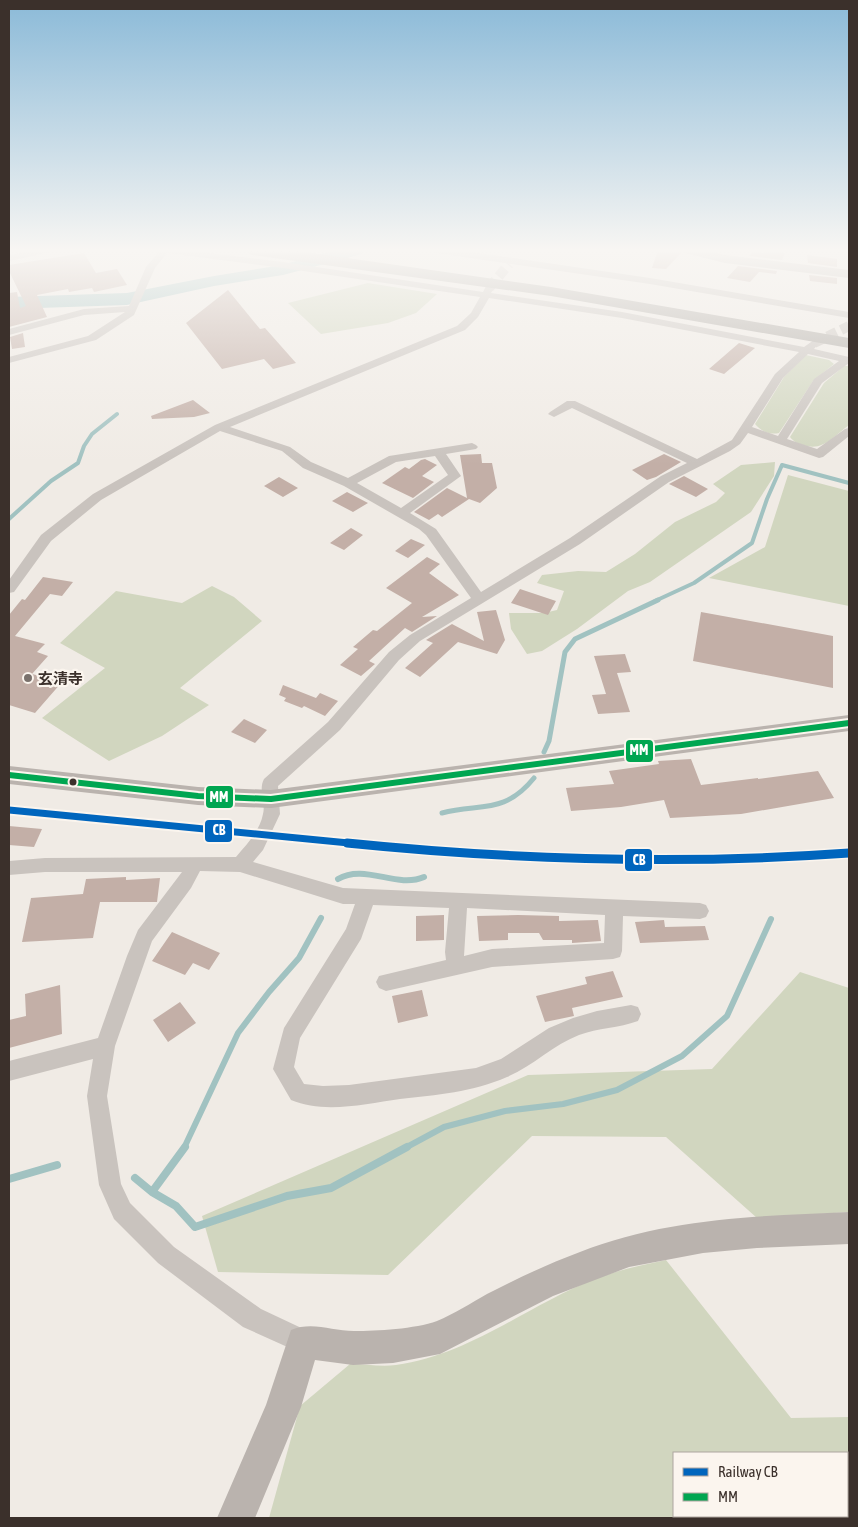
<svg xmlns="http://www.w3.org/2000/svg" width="858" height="1527" viewBox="0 0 858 1527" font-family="'Asap Condensed','Noto Sans JP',sans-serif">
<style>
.green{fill:#d1d6bf;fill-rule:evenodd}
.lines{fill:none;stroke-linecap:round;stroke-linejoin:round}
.stream-far3{stroke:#a1c2c1;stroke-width:4}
.stream-far2{stroke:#a1c2c1;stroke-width:5}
.stream-far1{stroke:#a1c2c1;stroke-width:6}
.stream{stroke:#a1c2c1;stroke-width:8}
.river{fill:#a1c2c1;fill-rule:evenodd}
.building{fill:#c3afa7}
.street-tunnel{stroke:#ccc6c0;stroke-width:10;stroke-dasharray:10 5;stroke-linecap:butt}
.street{fill:#c9c3be;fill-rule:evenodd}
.secondary{fill:#bab3ae;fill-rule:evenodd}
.highway{fill:#afaaa4;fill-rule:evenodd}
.bus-1-casing{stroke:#fbf5ee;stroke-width:10}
.bus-1{stroke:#00a651;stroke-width:6}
.rail-1-far1-casing{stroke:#fbf5ee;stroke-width:11}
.rail-1-casing{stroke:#fbf5ee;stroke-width:12}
.rail-1-far1{stroke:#0065bd;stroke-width:7}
.rail-1{stroke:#0065bd;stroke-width:9}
.poi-dot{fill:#7a716c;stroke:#fbf5ee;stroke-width:2}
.bus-dot{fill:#3b302b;stroke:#fbf5ee;stroke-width:2}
.labels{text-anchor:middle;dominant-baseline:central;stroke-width:4.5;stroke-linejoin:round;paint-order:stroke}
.poi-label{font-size:15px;font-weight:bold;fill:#3b302b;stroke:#fbf5ee;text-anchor:start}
.line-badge{stroke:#fbf5ee;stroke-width:2}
.badge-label{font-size:14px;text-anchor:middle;font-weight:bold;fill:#fff}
</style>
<rect width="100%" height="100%" fill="#f0ebe5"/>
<path class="green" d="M368 283 437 294 416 313 388 323 321 334 288 303Z
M806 355 829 360 834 364 813 381 779 433C770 435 762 432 755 424L784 377Z
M844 366H849V425C834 436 823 452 803 445 797 443 794 442 790 437L824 383Z
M775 462 774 476 751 512 650 582 628 591 577 629 542 651 527 654 511 629 509 613H544L557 610 564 591 537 583 542 575 578 571 606 572 635 554 675 522 716 502 725 493 713 484 741 465Z
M788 475 849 491V606L709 578 765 547Z
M212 586 234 597 262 621 180 688 209 705 162 736 109 761 42 718 105 668 60 643 116 591 182 603Z
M800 972 849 988V1212L757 1218 666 1137 532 1136 388 1275 218 1272 202 1216 528 1075 712 1069Z
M666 1260 791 1418 849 1417V1518H269L300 1406 350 1364C365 1364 381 1367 396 1365 470 1355 528 1305 595 1279 618 1270 642 1265 666 1260ZM674 1453H847V1516H674Z"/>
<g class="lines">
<path class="stream-far3" d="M9 519 51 481 78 463 84 446 92 434 117 414
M655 601 694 583 752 543 767 499 782 465 849 483"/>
<path class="stream-far2" d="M544 752 549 741 565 652 575 639 658 600
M442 813C480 803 504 815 534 778"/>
<path class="stream-far1" d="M338 879C365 863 396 889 424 877
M184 1148 238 1033 269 992 299 958 321 918
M405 1148 444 1127 505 1111 563 1104 617 1090 682 1056 727 1016 771 919"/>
<path class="stream" d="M135 1178 152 1192 176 1206 195 1227 287 1196 331 1188 407 1147
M9 1179 57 1165
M152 1192 185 1147"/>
<path class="river" d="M335 250H364L362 254 283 275 214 286 127 305 9 309V297L127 293 214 276 282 265Z"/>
</g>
<path class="building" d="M658 250H681L682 252 666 269 652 268Z
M754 251 763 253 765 251 785 253 782 260 749 256Z
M84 253 96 273 117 269 127 285 94 292 92 288 69 292 68 289 37 295 47 317 9 327V293L17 292 20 308 26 306 9 271V265Z
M807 255 837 259V267L808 263Z
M738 266 777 271 776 274 759 272 750 282 727 278Z
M809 275 837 278V284L810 281Z
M228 290 260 329 265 328 296 363 273 369 264 359 222 369 186 323Z
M23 333 25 347 12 349 10 337Z
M739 343 755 348 724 374 709 369Z
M193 400 210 413 194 417 152 419 151 416Z
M481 454 482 463H492L497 488 480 503 469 499 442 517 438 514 429 520 414 512 447 488 467 498 460 455Z
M664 454 681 462 656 477 647 480 632 470Z
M425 459 437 465 422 476 434 482 413 498 382 483 405 467 409 469 421 460Z
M684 476 708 489 696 497 669 484Z
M279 477 298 488 283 497 264 486Z
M347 492 368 503 353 512 332 501Z
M351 528 363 535 344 550 330 543Z
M411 539 425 545 408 558 395 551Z
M427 557 440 564 429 573 459 595 422 617 437 616 412 632 405 628 369 661 375 664 361 676 340 665 358 649 353 647 373 630 377 631 412 603 386 588Z
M43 577 73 582 62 596 50 594 15 636 45 644 37 652 48 656 32 674 62 682 35 713 9 705V615L22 599 25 600Z
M520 589 556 601 548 615 511 603Z
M496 610 505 640 497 654 458 642 420 677 405 668 433 643 426 640 452 624 484 641 477 612Z
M701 612 833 636V688L693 661Z
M625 654 631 672 617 673 630 712 598 714 592 695 606 694 594 656Z
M283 685 316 698 320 693 338 701 325 716 304 706 302 708 284 701 286 698 279 695Z
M244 719 267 730 255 743 231 732Z
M691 759 701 785 758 778V779L818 771 834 798 741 814 670 818 664 800 621 807 571 811 566 788 614 784 609 771 659 764 658 761Z
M9 826 42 829 34 847 9 845Z
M126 877V880L160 878 157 902H100L93 938 22 942 31 898 83 894 86 879Z
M444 915V940L416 941V916Z
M518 915 559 916V921L598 920 601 941 572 943V940H543L539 933H508V940L479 941 477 916Z
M664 920 665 927 705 926 709 940 640 943 635 922Z
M172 932 220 953 209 970 193 963 185 975 152 961Z
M613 971 623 997 572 1008 574 1016 545 1022 536 996 587 984 585 977Z
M60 985 62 1034 9 1048V1020L26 1016 25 994Z
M422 990 428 1016 398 1023 392 996Z
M180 1002 196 1023 168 1042 153 1020Z"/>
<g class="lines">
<path class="street-tunnel" d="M489 288 509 264
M814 343 849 326"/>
<path class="street" d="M38 250H60L9 261V255Z
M157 250H186L283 262 483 292 486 286 489 285 494 288 491 293 622 312 804 347 814 340 819 343 814 349 849 357V363L822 383 787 439 817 449 845 429 849 428V436L823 457 819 458 748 433 740 444 730 451 669 482 580 544 420 641 399 660 340 730 278 786 280 814 263 850 253 862 343 888 700 903 706 905 709 911 706 917 700 919 623 916 622 951 620 957 613 959 492 967 386 991 379 988 376 982 379 976 446 960 445 952 449 908 373 905 361 939 300 1038 294 1067 304 1084 323 1086 349 1085 476 1068 501 1059 549 1028 573 1018 597 1011 631 1005 638 1007 641 1014 638 1021C619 1028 598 1028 579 1035 553 1045 533 1066 507 1077 473 1092 436 1095 400 1099 365 1104 324 1114 291 1100L273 1069 284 1028 346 929 355 904H343L240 872 200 871 191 888 152 941 115 1046 107 1096 121 1184 130 1203 174 1247 261 1309 312 1333 315 1342 312 1351 303 1354 243 1327 158 1263 114 1219 99 1185 87 1096 93 1059 9 1081V1061L98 1038 127 956 138 930 182 872H45L9 875V861L45 858 236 857C246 845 260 831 263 814 266 803 258 790 264 779L328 722 389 652 410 635 471 598 426 535 419 529 344 486 303 468 282 451 220 431 101 500 51 541 14 592 9 593V580L41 535 93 494 215 425 457 326 471 313 480 297 283 268 167 253 155 268 134 315 96 340 9 363V357L88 336 125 312 84 315 9 335V329L84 309 129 306 146 267 159 252ZM489 298 622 318 799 352 775 374 732 440 697 459 575 401H567L550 412 548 414 554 417 572 408 687 463 661 476 570 538 481 592 436 529 410 513 461 476 446 454 476 449 478 447 476 445 472 443 389 456 348 478 311 462 290 447 230 427 465 330 478 317ZM808 354 839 361 814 379 778 436 752 427 783 378ZM435 456 448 475 401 508 357 483 396 462ZM467 908 605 915 604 943 492 949 464 956Z
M432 250H458L650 278 849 312V318L650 284 436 253Z"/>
<path class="secondary" d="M683 250H706L725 255 849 270V278L725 263 685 253Z
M849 715V731L271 808 198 805 9 784V766L198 787 271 790Z
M849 1212V1244L757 1248 703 1253 629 1267 553 1296 440 1354 393 1363 353 1365 315 1360 301 1407 255 1518H217L266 1405 291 1330C312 1321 332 1331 354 1331 377 1331 415 1329 437 1321 454 1314 471 1303 487 1294 518 1278 548 1264 580 1252 666 1218 758 1216 849 1212Z"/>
<path class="highway" d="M245 250H291L551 287 849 338V348L551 296 252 255Z"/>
<g class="bus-1-casing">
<path id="bus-1" d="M9 775 198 796 271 799 849 723"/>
</g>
<use href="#bus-1" class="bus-1"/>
<g class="rail-1-far1-casing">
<path id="rail-1-far1" d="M9 810 359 844"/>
</g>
<g class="rail-1-casing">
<path id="rail-1" d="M347 843C514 860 681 865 849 853"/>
</g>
<use href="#rail-1-far1" class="rail-1-far1"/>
<use href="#rail-1" class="rail-1"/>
</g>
<linearGradient id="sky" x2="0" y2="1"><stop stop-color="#8bbad8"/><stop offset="0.54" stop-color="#f8f6f3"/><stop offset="1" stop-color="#f8f6f3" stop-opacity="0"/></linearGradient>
<rect width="858" height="464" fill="url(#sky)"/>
<circle class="poi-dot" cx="28" cy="678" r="5"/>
<circle class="bus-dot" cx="73" cy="782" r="4.5"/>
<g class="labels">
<g class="poi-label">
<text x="38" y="678">玄清寺</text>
</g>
</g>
<g class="line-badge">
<rect x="625" y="739" width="29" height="24" rx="5" fill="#00a651"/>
<rect x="205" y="785" width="29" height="24" rx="5" fill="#00a651"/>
<rect x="204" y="819" width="29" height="24" rx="5" fill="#0065bd"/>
<rect x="624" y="848" width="29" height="24" rx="5" fill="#0065bd"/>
</g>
<g class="badge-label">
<text x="639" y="755">MM</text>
<text x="219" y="802">MM</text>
<text x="219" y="835">CB</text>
<text x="639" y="865">CB</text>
</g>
<rect width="858" height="1527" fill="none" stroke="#3b302b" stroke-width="20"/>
<rect x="673" y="1452" width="175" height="65" fill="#fbf5ee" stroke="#aea6a0"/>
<rect x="683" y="1468" width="25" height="8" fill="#0065bd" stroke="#aea6a0"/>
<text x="718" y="1477" font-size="15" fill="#3b302b">Railway CB</text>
<rect x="683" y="1493" width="25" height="8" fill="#00a651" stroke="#aea6a0"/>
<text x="718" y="1502" font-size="15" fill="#3b302b">MM</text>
</svg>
